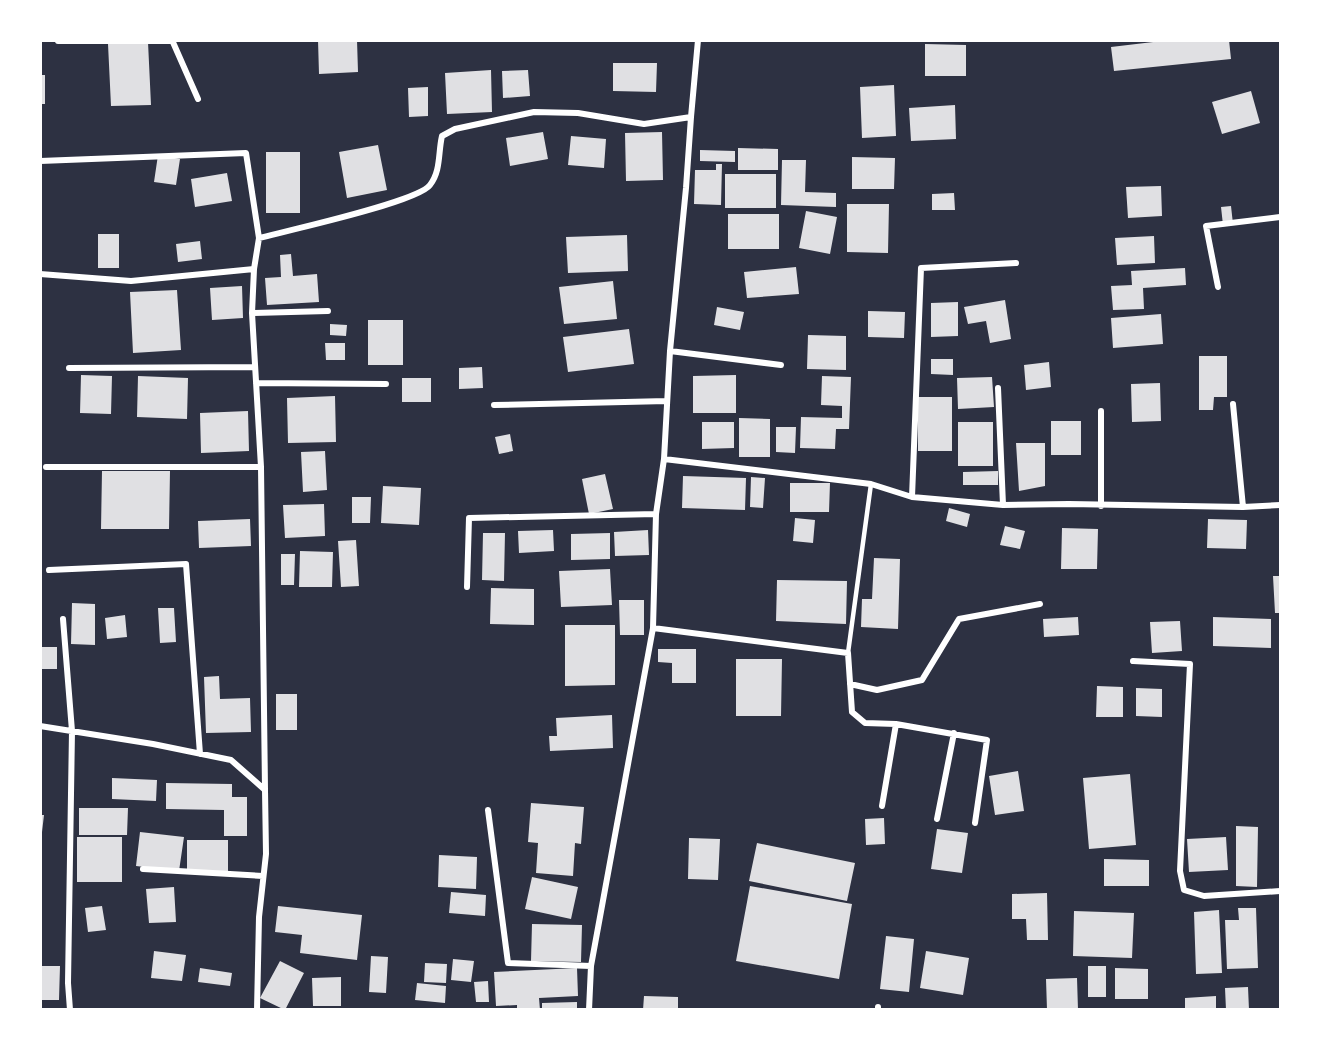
<svg xmlns="http://www.w3.org/2000/svg" width="1321" height="1050" viewBox="0 0 1321 1050" font-family="'Source Sans 3',sans-serif">
<style>
.building{fill:#e0e0e3}
.lines{fill:none;stroke-linecap:round;stroke-linejoin:round}
.service{stroke:#fff;stroke-width:4.5}
.minor{stroke:#fff;stroke-width:6}
</style>
<rect width="100%" height="100%" fill="#2d3142"/>
<path class="building" d="M318 40H357L358 72 319 74Z
M1170 40H1229L1231 59 1114 71 1111 47Z
M148 42 151 105 111 106 108 44Z
M925 44 966 45V76H925Z
M613 63H657L656 92 613 91Z
M491 70 492 112 447 114 445 73Z
M528 70 530 96 503 98 502 71Z
M40 75H45V104H40Z
M894 85 896 136 862 138 860 87Z
M428 87V116L409 117 408 88Z
M1251 91 1260 123 1222 134 1212 102Z
M955 105 956 139 911 141 909 108Z
M543 132 548 159 510 166 506 138Z
M662 132 663 180 626 181 625 133Z
M571 136 606 139 604 168 568 165Z
M378 145 387 190 347 198 339 152Z
M738 148 778 149V170H738Z
M700 150 735 151V162L700 161Z
M266 152H300V213H266Z
M158 155 180 159 176 185 154 182Z
M852 157 895 158 894 189H852Z
M782 160H806L805 192 836 193V207L781 205Z
M716 164H722L721 205 694 204 695 170H716Z
M227 173 232 201 195 207 191 179Z
M725 174H776V208H725Z
M1161 186 1162 216 1128 218 1126 187Z
M954 193 955 210H932V194Z
M847 204H889L888 253 847 252Z
M1231 206 1233 224 1223 225 1221 207Z
M806 211 837 217 830 254 799 248Z
M728 214H779V249H728Z
M98 234H119V268H98Z
M627 235 628 271 568 273 566 237Z
M1154 236 1155 263 1117 265 1115 238Z
M200 241 202 259 178 262 176 244Z
M291 254 293 276 317 274 319 302 267 305 265 278 281 277 280 255Z
M796 267 799 294 747 298 744 272Z
M1185 268 1186 285 1143 288 1144 309 1113 310 1111 286 1132 285 1131 271Z
M613 281 617 319 564 324 559 287Z
M242 286 243 318 212 320 210 288Z
M177 290 181 350 133 353 130 292Z
M1005 300 1011 339 990 343 986 321 968 324 964 307Z
M958 302V336L931 337V303Z
M717 307 744 312 740 330 714 325Z
M868 311 905 312 904 338 868 337Z
M1161 314 1163 344 1113 348 1111 318Z
M368 320H403V365H368Z
M330 324 347 325 346 336 330 335Z
M629 329 634 364 568 372 563 337Z
M808 335 846 336V370L807 369Z
M325 343H345V360H326Z
M1199 356H1227V397H1214L1213 410H1199Z
M931 359H953V375L931 374Z
M1049 362 1051 387 1026 390 1024 365Z
M482 367 483 388 459 389V368Z
M81 375 112 376 111 414 80 413Z
M736 375V413H693V376Z
M138 376 188 378 187 419 137 417Z
M822 376 851 377 849 429H836L835 449 800 448 801 417 842 418V406L821 405Z
M992 377 994 407 958 409 957 378Z
M402 378H431V402H402Z
M1160 383 1161 421 1132 422 1131 384Z
M335 396 336 442 288 443 287 398Z
M918 397H952V451H918Z
M248 411 249 451 201 453 200 413Z
M739 418 770 419V457H739Z
M1051 421H1081V455H1051Z
M702 422H734V448L702 449Z
M958 422H993V466H958Z
M776 427H796L795 453 776 452Z
M510 434 513 451 499 454 495 437Z
M1016 443H1045V486L1019 491Z
M325 451 327 490 303 492 301 452Z
M102 471H170L169 529H101Z
M998 471V485H963V472Z
M605 474 613 509 589 514 582 479Z
M683 476 746 478 745 510 682 508Z
M751 477 765 478 763 508 750 507Z
M790 483H830L829 512H790Z
M383 486 421 488 419 525 381 523Z
M352 497H371L370 523H352Z
M324 504 325 536 285 538 283 505Z
M949 508 970 514 967 527 946 521Z
M795 518 815 520 813 543 793 541Z
M250 519 251 546 199 548 198 521Z
M1208 519 1247 520 1246 549 1207 548Z
M1005 526 1025 531 1020 549 1000 545Z
M1062 528 1098 529 1097 569H1061Z
M553 530 554 551 519 553 518 531Z
M648 530 649 555 615 556 614 532Z
M483 533H505L504 581 482 580Z
M610 533V559L571 560V534Z
M356 540 359 586 341 587 338 541Z
M300 551 333 552 332 587H299Z
M281 554H295L294 585H281Z
M874 558 900 559 898 629 861 627 862 599H872Z
M610 569 612 605 561 607 559 571Z
M1273 576H1280V613H1275Z
M777 580 847 581 846 624 776 621Z
M491 588 534 589V625L490 624Z
M619 600H644V635H620Z
M72 603 95 604V645L71 644Z
M158 608H174L176 642 160 643Z
M125 615 127 637 107 639 105 618Z
M1078 617 1079 635 1044 637 1043 619Z
M1213 617 1271 619V648L1213 646Z
M1180 621 1182 651 1152 653 1150 622Z
M565 625H615V685L565 686Z
M40 647H57V669H40Z
M658 649H696V683H672V663L658 662Z
M736 659H782L781 716H736Z
M219 676 220 699 250 698 251 732 206 733 204 677Z
M1097 686 1123 687V717H1096Z
M1136 688 1162 689V717L1136 716Z
M276 694H297V730H276Z
M612 715 613 748 550 751 549 736H557L556 718Z
M1018 771 1024 811 995 815 989 776Z
M1130 774 1136 845 1089 849 1083 778Z
M112 778 157 780 156 801 112 799Z
M166 783 232 784V797H247V836H224V810L166 809Z
M531 803 584 807 581 844 575 843 573 876 536 873 538 843 528 842Z
M79 808H128L127 835H79Z
M40 815H44L42 832 40 831Z
M884 818 885 844 866 845 865 819Z
M1236 826 1258 827 1257 887 1236 886Z
M937 829 968 833 962 873 931 869Z
M140 832 184 837 179 871 136 866Z
M77 837H122V882H77Z
M1226 837 1228 870 1189 872 1187 839Z
M689 838 720 839 718 880 688 879Z
M187 840H228V871H187Z
M757 843 855 863 847 901 749 881Z
M439 855 477 857 476 889 438 887Z
M1104 859 1149 860V886H1104Z
M532 877 578 887 571 919 525 909Z
M750 886 852 904 839 979 736 961Z
M174 887 176 922 149 923 146 889Z
M451 892 486 895 485 916 449 913Z
M1047 893 1048 940H1027L1026 919H1012V894Z
M102 906 106 930 88 932 85 908Z
M278 906 362 915 357 960 300 953 302 935 275 932Z
M1238 908H1256L1258 968 1227 969 1225 920H1239Z
M1219 910 1222 973 1196 974 1194 912Z
M1074 911 1134 913 1132 958 1073 956Z
M532 924 582 925 581 962 531 961Z
M886 936 914 939 909 992 880 989Z
M154 951 186 955 182 981 151 978Z
M926 951 969 958 963 995 920 988Z
M371 956 388 957 386 993 369 992Z
M453 959 474 961 471 982 451 980Z
M280 961 304 973 285 1010 260 998Z
M425 963 447 964 446 983 424 982Z
M40 966H60L59 1000H40Z
M1088 966H1106V997H1088Z
M200 968 232 973 230 986 198 982Z
M577 968 578 996 539 998 540 1010H517V1005L496 1006 494 972Z
M1115 968 1148 969V999H1115Z
M341 977V1006H313L312 978Z
M1077 978 1078 1010H1047L1046 979Z
M488 981 489 1002H476L474 982Z
M417 983 446 986 445 1003 415 1000Z
M1248 987 1249 1010H1226L1225 988Z
M644 996 678 997V1010H643Z
M1216 996V1010H1185V998Z
M577 1002V1010H542V1003Z"/>
<g class="lines">
<path class="service" d="M848 653 871 484"/>
<path class="minor" d="M172 40 198 99
M58 41H172
M40 161 246 153 259 238
M254 269 252 313 261 467 265 790
M40 274 131 281 254 269 259 238C286 231 418 202 430 185 441 171 438 153 442 136L455 129 534 112 578 113 644 124 691 117 698 40
M1218 287 1206 226 1280 217
M252 313 328 311
M670 351 781 365
M69 368 255 367
M256 383 386 384
M998 388 1003 505
M1233 404 1243 507
M494 405 667 401
M1101 411V506
M664 459 871 484 912 497 1003 505 1069 504 1243 507 1280 505
M46 467H261
M912 497 921 268 1016 263
M49 570 186 564 200 754
M467 587 469 518 656 514
M63 619 72 731 68 983 70 1010
M653 628 848 653 852 712 865 723 896 724 987 740 975 823
M1133 661 1190 664 1180 871 1184 890 1204 896 1280 891
M850 684 877 690 922 680 959 619 1040 604
M40 726 153 744 231 760 265 790 266 854 259 917 257 1010
M882 806 896 724
M488 810 508 963 591 966
M937 819 954 733
M143 869 263 876
M589 1010 591 966 653 628 656 514 664 459 670 351 686 188 691 117
M878 1010V1007"/>
</g>
<rect width="1321" height="1050" fill="none" stroke="#ffffff" stroke-width="84"/>
</svg>
